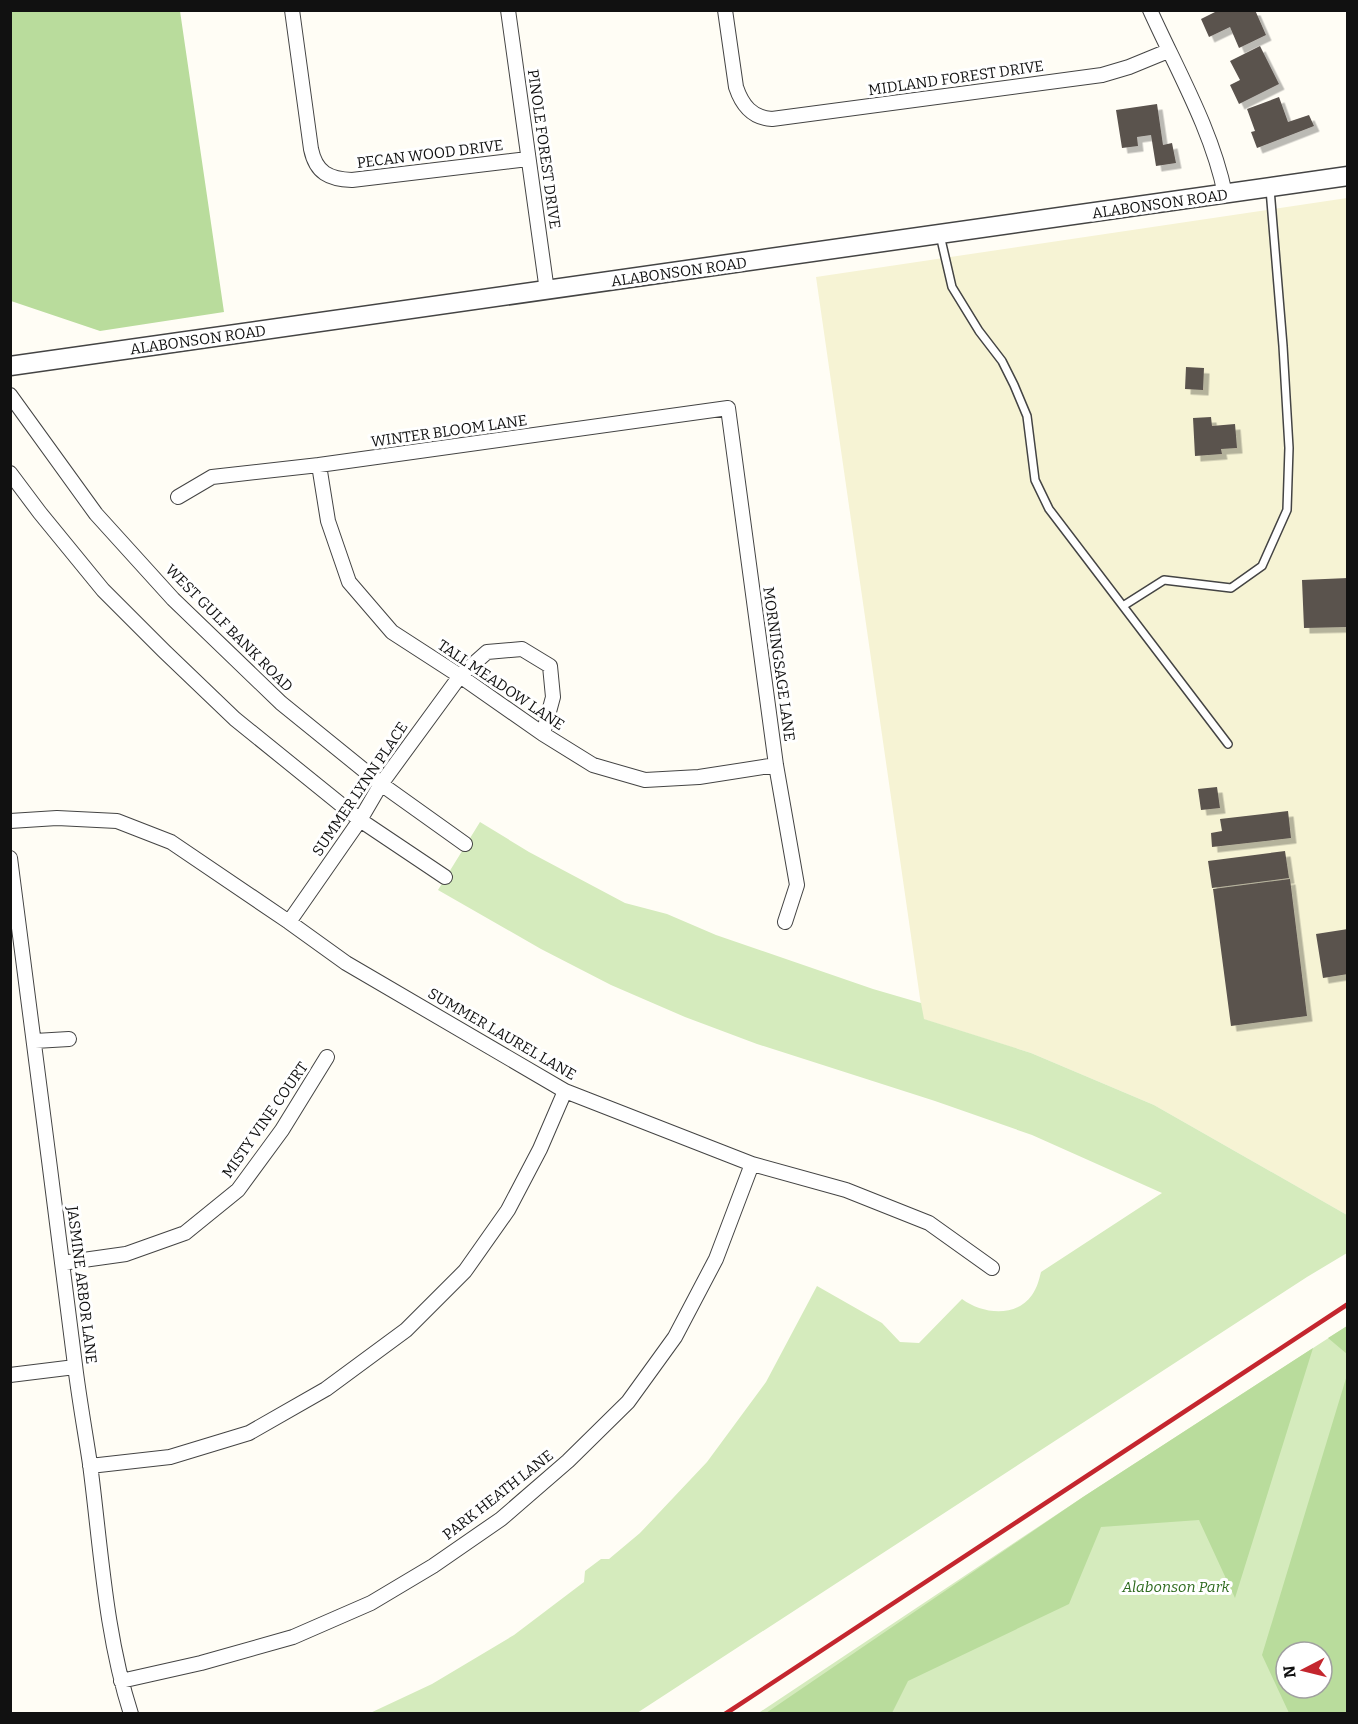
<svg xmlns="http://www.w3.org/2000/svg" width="1358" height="1724" viewBox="0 0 1358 1724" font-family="Bitter,serif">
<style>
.farmland{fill:#f6f3d4}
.green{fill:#d5ebbd;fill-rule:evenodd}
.forest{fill:#b9dc9c;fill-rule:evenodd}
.building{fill:#5a524d;filter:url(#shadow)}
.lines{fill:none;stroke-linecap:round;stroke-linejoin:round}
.service-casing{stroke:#444;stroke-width:10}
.minor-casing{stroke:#444;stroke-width:16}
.tertiary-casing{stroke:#444;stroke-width:21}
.service{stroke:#fff;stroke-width:7}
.minor{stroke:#fff;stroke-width:14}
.tertiary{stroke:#fff;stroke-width:18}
.rail{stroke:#c4262e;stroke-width:4.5}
.labels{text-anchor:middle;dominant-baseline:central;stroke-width:6;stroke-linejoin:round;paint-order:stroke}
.street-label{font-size:15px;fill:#111;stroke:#fff}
.park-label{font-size:15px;font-style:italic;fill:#2f6b1f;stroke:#fff}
</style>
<defs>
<filter id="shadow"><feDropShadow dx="5.5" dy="5.5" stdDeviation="0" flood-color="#0004"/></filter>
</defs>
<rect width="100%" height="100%" fill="#fffdf5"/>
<path class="farmland" d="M1347 198V1215L1154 1105 1031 1053 923 1019 816 277Z"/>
<path class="green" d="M480 822 529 852 625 903 667 914 716 935 873 989 921 1003 924 1019 1031 1053 1154 1105 1347 1215V1253L1307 1277 637 1713 368 1714 432 1684 514 1635 584 1582 585 1571 601 1559H609L640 1533 707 1462 766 1382 817 1286 882 1323 900 1342 919 1343 962 1299C982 1314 1016 1318 1032 1295 1037 1288 1039 1280 1041 1272L1162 1193 1032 1135 935 1101 757 1044 685 1017 611 985 541 949 438 890Z
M1347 1326V1713L757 1714 1083 1497ZM1286 1652H1322V1688H1286Z"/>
<path class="forest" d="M11 10 180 11 224 312 100 331 11 301Z
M1347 1326V1354L1328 1338Z
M1313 1348 1235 1598 1199 1520 1101 1527 1069 1604 908 1681 892 1713H766L1083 1497Z
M1347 1375V1713H1289L1262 1655ZM1286 1652H1322V1688H1286Z"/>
<path class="building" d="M1219 10H1255L1266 35 1239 48 1230 27 1209 37 1201 19Z
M1260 46 1279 84 1239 104 1230 85 1240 80 1230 61Z
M1279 97 1288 122 1309 115 1314 126 1257 148 1251 132 1255 131 1247 109Z
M1157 104 1163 145 1172 143 1176 163 1156 166 1151 135 1137 137 1138 146 1122 148 1116 110Z
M1186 367 1204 368 1203 390 1185 389Z
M1211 417 1212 426 1235 424 1237 448 1221 449 1222 454 1195 456 1193 418Z
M1348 578V627L1304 628 1302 580Z
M1217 787 1220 808 1201 810 1198 789Z
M1288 811 1291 838 1212 847 1211 833 1222 831 1220 819Z
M1285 851 1289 878 1212 888 1208 861Z
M1290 879 1307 1016 1231 1026 1213 889Z
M1348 929V974L1323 978 1316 934Z"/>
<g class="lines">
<g class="service-casing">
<path id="service" d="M940 235 952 287 979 331 1002 361 1014 385 1027 416 1035 480 1049 509 1228 744
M1123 606 1164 580 1231 588 1262 566 1287 510 1289 448 1283 346 1270 189"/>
</g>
<g class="minor-casing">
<path id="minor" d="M292 10 311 149C316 173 329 179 352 180L528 159
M508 10 547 291
M725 10 736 87C742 105 752 118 772 119L1102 75 1129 67 1168 51
M1150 10C1177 70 1212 130 1225 194
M10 395 96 514 173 599 281 703 381 784 465 844
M319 465 328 521 349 582 392 632 460 676 543 734 593 765 645 780 699 777 776 765
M10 473 40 513 103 590 164 651 235 719 360 820 445 877
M178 497 212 477 319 465 728 408 776 765 797 885 785 922
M10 821 57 818 117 821 171 842 289 922 346 963 565 1091 752 1164 846 1190 929 1223 992 1268
M10 858C33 1027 53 1196 75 1365 79 1398 85 1431 90 1464 101 1548 105 1633 131 1714
M289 922 360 820 381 784 460 676 487 652 522 649 550 666 553 697 543 734
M35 1041 69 1039
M62 1263 126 1254 185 1233 238 1190 282 1130 327 1057
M10 1375 75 1367
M90 1466 170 1457 249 1433 326 1389 406 1330 465 1271 508 1210 540 1149 565 1091
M121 1681 201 1663 293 1637 371 1603 433 1566 501 1519 568 1461 628 1402 675 1337 716 1259 752 1164"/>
</g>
<g class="tertiary-casing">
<path id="tertiary" d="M10 366 1348 176"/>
</g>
<use href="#service" class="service"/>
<use href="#minor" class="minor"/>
<use href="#tertiary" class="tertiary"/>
<path class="rail" d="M725 1714 1348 1304"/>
</g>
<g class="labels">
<g class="street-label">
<text transform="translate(956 78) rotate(-8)">MIDLAND FOREST DRIVE</text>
<text transform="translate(544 149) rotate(82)">PINOLE FOREST DRIVE</text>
<text transform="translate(430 154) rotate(-7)">PECAN WOOD DRIVE</text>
<text transform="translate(1160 204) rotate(-8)">ALABONSON ROAD</text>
<text transform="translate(679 272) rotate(-8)">ALABONSON ROAD</text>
<text transform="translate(198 340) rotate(-8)">ALABONSON ROAD</text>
<text transform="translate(449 431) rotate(-8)">WINTER BLOOM LANE</text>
<text transform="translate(229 628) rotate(45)">WEST GULF BANK ROAD</text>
<text transform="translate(779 664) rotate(82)">MORNINGSAGE LANE</text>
<text transform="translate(501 685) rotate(34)">TALL MEADOW LANE</text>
<text transform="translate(360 789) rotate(-56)">SUMMER LYNN PLACE</text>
<text transform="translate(502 1034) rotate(30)">SUMMER LAUREL LANE</text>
<text transform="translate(265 1120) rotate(-55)">MISTY VINE COURT</text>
<text transform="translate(82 1285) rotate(83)">JASMINE ARBOR LANE</text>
<text transform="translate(498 1495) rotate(-38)">PARK HEATH LANE</text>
</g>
<g class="park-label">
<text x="1176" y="1587">Alabonson Park</text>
</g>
</g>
<rect width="1358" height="1724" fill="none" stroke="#111111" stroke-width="24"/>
<g transform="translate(1304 1670) rotate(263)"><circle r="28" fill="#ffffff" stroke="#a0a0a0" stroke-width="1.5"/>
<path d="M0-4.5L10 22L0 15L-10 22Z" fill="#c4262e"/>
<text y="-9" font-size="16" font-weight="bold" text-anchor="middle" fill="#111111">N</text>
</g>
</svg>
